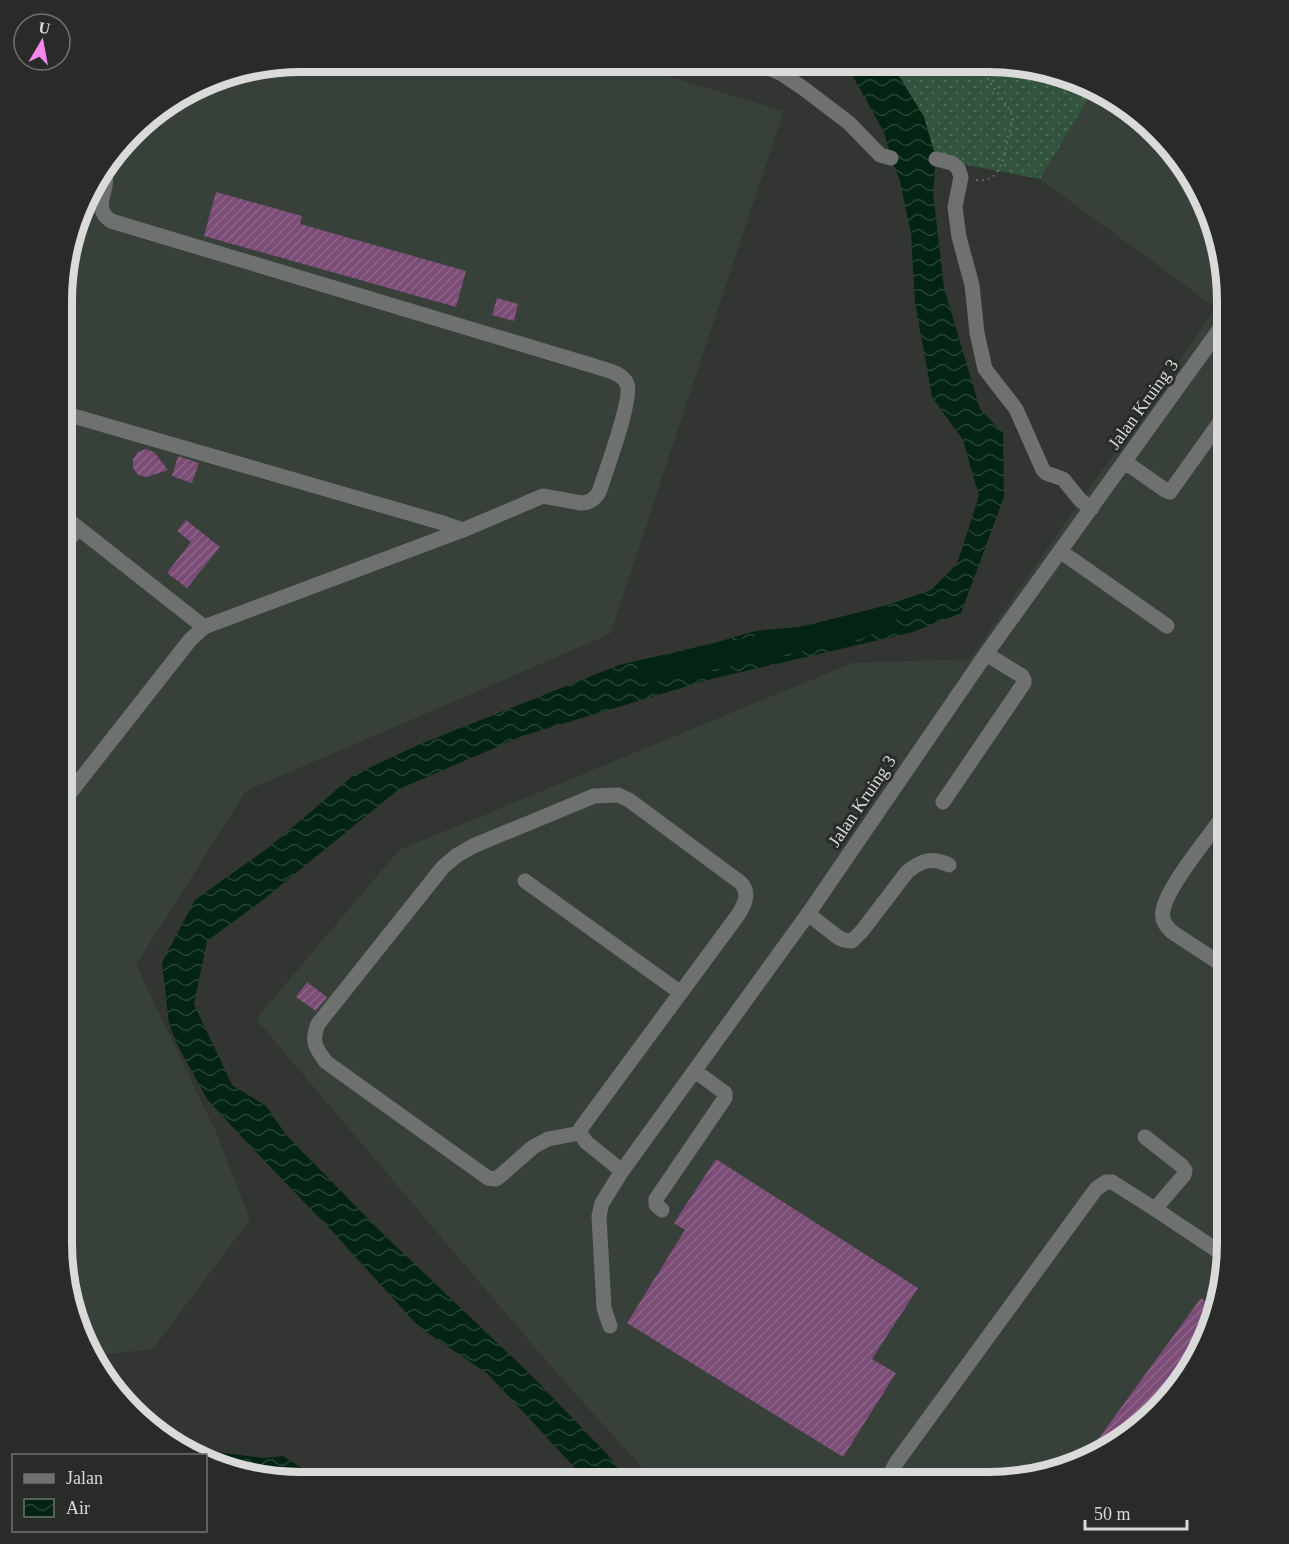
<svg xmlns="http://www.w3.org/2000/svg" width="1289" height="1544" viewBox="0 0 1289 1544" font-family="'Times New Roman',serif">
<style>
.built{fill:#38403a}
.grass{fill:url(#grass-dots)}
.water{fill:url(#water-waves)}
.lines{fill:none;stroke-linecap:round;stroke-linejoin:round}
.river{stroke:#032412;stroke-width:24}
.building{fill:url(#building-hatch)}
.path{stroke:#717271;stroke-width:2;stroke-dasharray:1.5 4.5;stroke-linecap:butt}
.minor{stroke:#6e716f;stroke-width:15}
.labels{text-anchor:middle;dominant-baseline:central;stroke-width:6;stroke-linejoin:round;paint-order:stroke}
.street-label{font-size:18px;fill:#d9dad9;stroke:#292b29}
.rim{fill:none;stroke:#d9dad9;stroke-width:8}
</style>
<defs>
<pattern id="grass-dots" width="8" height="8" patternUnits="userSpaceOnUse" patternTransform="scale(1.5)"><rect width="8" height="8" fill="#32533e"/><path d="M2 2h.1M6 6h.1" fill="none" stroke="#4f6b59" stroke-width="1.8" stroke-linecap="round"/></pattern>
<pattern id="water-waves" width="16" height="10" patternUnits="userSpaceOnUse" patternTransform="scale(1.5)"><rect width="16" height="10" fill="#032412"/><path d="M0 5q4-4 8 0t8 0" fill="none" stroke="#274334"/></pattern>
<pattern id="building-hatch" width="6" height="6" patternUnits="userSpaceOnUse" patternTransform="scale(1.5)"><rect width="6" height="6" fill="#7a4c76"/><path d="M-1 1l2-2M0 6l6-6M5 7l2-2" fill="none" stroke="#8c6589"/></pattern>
</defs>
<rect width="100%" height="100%" fill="#333533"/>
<path class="built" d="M301 62H620L784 111 610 634 246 791 136 965 216 1132 250 1219 153 1349 91 1356 70 1305 62 1243 64 269 93 182 143 121 224 74Z
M1093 91 1121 102 1195 181 1219 239 1227 301V1259L1215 1320 1187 1376 1108 1450 1003 1482H655L554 1370 256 1019 399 850 852 663 970 659 1216 308 1040 179Z"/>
<path class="grass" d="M891 63 1020 64 1093 91 1040 179 936 159 924 117Z"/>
<path class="water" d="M838 63H891L924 117 936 159 933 192 944 288 980 409 1003 433 1004 497 961 613 913 632 711 679 522 736 399 789 264 899 207 941 194 1004 232 1085 266 1106 287 1136 382 1233 531 1375 606 1453 629 1482H613L591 1458 611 1482H588L488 1374 419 1327 332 1231 253 1149 207 1099 177 1044 169 1024 162 962 195 900 268 848 354 775 418 745 619 665 714 643 755 631 799 627 885 606 931 590 957 564 979 496 963 440 932 397 915 302 911 234 900 181 891 158 884 132 851 73Z
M180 1449 208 1451 264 1458 283 1456 306 1471 316 1482H285L206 1458V1456L198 1455Z"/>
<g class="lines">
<path class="river" d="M649 671 853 628 884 618"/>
</g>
<path class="building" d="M216 192 302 216 300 224 466 271 456 307 204 236Z
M497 298 518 304 514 321 492 315Z
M146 449 154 452 168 470 147 477 138 475 133 468V459L138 452Z
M178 456 199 463 192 483 172 476Z
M186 520 220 547 187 588 167 573 191 542 177 531Z
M307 982 327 997 316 1011 296 997Z
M716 1159 918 1288 872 1359 896 1373 843 1457 627 1323 685 1230 674 1223Z
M1201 1298 1217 1310 1215 1320 1187 1376 1108 1450 1085 1457Z"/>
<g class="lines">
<path class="path" d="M976 180C1001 184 1004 156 1008 138 1010 131 1014 122 1012 116 1006 97 984 85 984 63"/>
<path class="minor" d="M757 63 782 74 803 88 849 123 880 155 891 158
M936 159 952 163 958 168 961 177 955 207 959 237 972 285 977 333 985 369 1016 409 1043 470 1046 473 1063 479 1081 501 1092 508
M63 413 443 523 463 530
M1125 462 1165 490 1170 492 1227 412
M63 516 204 627
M63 547 78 528
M1060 551 1167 626
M943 802 1024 683V680L1022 676 986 654
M62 803 190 640 204 627 463 530 543 496 581 503C589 503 595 499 599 492 605 474 633 398 627 384 622 372 605 370 594 366L111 221C89 206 113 188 103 170
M525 881 681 993
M808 914 839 938 844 940 852 941 862 931 907 872C922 860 931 857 949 865
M1227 968 1172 932C1166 926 1161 920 1163 911 1166 887 1212 833 1227 811
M580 1133 548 1139 533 1147 500 1176 496 1179 488 1178 326 1062C315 1047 311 1042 318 1024L443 867 456 856 473 846 594 796 618 795 629 800 741 883C750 893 745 904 738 915L581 1128 580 1133 586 1142 622 1171
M1145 1137 1182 1166 1185 1170 1184 1175 1155 1209 1227 1257
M662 1210 656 1205V1199L725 1098V1093L695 1071
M610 1326 604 1308 599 1216 602 1203 622 1171 808 914 986 654 1227 319
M890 1482 889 1476 896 1463 1096 1189 1106 1182H1112L1155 1209"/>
</g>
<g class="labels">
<g class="street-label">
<text transform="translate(1143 404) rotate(-54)">Jalan Kruing 3</text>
<text transform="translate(862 801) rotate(-56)">Jalan Kruing 3</text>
</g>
</g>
<path d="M0 0H1289V1544H0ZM301 72H988A229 229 0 0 1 1217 301V1243A229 229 0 0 1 988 1472H301A229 229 0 0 1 72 1243V301A229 229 0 0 1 301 72Z" fill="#292b29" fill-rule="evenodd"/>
<path class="rim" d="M301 72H988A229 229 0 0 1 1217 301V1243A229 229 0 0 1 988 1472H301A229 229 0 0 1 72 1243V301A229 229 0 0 1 301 72Z"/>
<rect x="12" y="1454" width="195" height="78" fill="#292b29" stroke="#6f716f" stroke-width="1.5"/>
<rect x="24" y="1474" width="30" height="9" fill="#6e716f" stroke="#6f716f" stroke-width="1.5"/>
<text x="66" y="1484" font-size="18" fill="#d9dad9">Jalan</text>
<rect x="24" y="1499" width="30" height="18" fill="url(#water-waves)" stroke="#6f716f" stroke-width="1.5"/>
<text x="66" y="1514" font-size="18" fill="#d9dad9">Air</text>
<g transform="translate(42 42) rotate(10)"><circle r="28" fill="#292b29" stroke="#6f716f" stroke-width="1.5"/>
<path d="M0-4.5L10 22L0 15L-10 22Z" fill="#f589ee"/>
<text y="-9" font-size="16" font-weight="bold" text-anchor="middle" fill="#d9dad9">U</text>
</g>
<path d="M1085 1520v9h102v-9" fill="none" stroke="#d9dad9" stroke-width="3"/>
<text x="1094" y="1520" font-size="18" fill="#d9dad9" stroke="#292b29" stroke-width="4.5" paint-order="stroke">50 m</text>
</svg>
